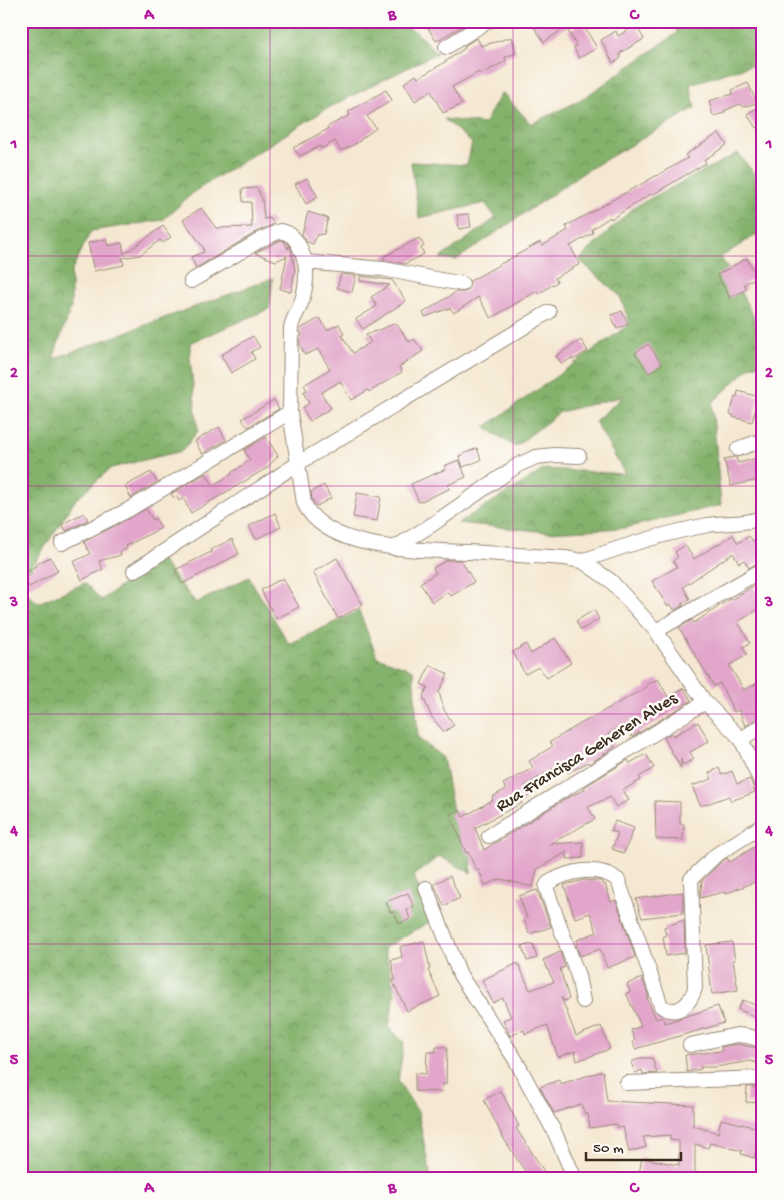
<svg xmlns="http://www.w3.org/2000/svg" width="783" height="1200" viewBox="0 0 783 1200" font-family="'Gochi Hand',sans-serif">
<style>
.forest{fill:url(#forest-crowns);stroke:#606e45}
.building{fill:#e2a6ca}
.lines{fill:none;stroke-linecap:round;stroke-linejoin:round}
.street-casing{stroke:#988978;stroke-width:16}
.street{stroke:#fff;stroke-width:14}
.grid{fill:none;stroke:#b5179e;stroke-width:1;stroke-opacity:0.55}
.labels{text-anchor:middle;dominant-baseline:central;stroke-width:5;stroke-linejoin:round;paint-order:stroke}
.street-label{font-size:18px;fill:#3b2a1e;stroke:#fdfcf7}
.neatline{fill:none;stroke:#b5179e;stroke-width:2}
.grid-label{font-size:16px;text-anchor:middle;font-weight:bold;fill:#b5179e}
</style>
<defs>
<pattern id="forest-crowns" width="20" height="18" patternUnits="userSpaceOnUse" patternTransform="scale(1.25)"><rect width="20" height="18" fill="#84b26c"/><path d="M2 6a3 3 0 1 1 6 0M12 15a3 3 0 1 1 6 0" fill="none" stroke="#6d9158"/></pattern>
</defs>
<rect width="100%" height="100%" fill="#fdfcf7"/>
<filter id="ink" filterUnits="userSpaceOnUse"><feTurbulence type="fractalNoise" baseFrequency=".02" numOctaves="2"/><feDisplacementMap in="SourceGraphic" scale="10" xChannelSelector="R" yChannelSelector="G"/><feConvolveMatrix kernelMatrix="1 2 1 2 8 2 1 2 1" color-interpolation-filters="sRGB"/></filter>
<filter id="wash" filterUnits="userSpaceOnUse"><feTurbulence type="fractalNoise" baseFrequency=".0096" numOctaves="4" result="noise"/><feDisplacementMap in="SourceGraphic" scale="20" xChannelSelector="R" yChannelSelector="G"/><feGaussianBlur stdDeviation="1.12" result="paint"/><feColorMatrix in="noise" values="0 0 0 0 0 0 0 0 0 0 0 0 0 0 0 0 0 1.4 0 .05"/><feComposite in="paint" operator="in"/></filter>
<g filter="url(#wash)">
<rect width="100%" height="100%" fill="#f5e8d2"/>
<path class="forest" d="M21 21H393L416 32 437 53 328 108 195 191 163 220 91 231 71 272V307L53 359 273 278 269 309 190 343V358L198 431 182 451 111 468 76 499 21 584Z
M675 21H762V62L690 84 695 108 586 171 456 260 440 258 496 218 485 203 419 218 411 162 467 165 472 143 444 119 484 124 502 92 531 124 581 100 677 33Z
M738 153 762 184V231L721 257 752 313 760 340 762 339V363L750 367 712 403 721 505 625 528 547 532 458 523 545 469 625 474 595 421 624 396 560 412 515 447 485 427 630 324 620 296 579 260 634 207Z
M160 559 196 603 249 577 289 644 359 611 377 657 413 670 418 738 443 758 453 811 472 854 471 873 439 856 414 876 431 921 384 948 395 992 389 1027 404 1043 398 1081 418 1112 431 1179H21V588L38 603 85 583 101 600Z"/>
<g id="blocks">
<path class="building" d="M436 21H471L436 41 427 26Z
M530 21H575L544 42Z
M582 23 597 48 579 58 574 48 576 45 568 31Z
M636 25 644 39 620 53V59L613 63 601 40 616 31 618 36Z
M512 37 516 53 505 57 506 61 481 74 479 72 452 87 462 104 443 113 431 91 415 101 404 83 416 75 418 78 442 64 465 48 464 46 477 38 481 46Z
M748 83 757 103 743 107 740 104 724 111 725 113 713 116 709 101 733 94 732 90Z
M386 90 392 100 367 116 376 128 360 140V141L346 149 340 150 335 141 321 149 320 146 300 156 293 148 328 129 327 127 350 115 348 112Z
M762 105V124L756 128 747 114Z
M719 133 727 145 704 160 706 163 652 195 651 194 611 219 610 217 592 229 593 233 570 246 580 264 555 278 557 282 538 294 537 291 491 318 478 297 454 313 450 308 425 317 423 313 456 292H464L468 290 470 281 540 242 542 246 568 230 566 226 688 158 685 155Z
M307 178 318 197 306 204 295 184Z
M257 188 262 199 264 219 270 218 274 224 258 231 196 268 191 257 204 252 203 247 183 220 201 208 216 228 252 227 251 202H243L242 189Z
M308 212 328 218 324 234 317 235 313 244 307 242 302 234Z
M469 214 471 227 459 229 457 215Z
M163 226 171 237 163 243 160 240 140 255 122 258 124 265 94 271 88 243 106 239 108 246 122 243 124 254Z
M419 238 424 246 421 248 424 254 405 264 385 260 383 257Z
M281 240 284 241 288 249 289 246 291 249 295 270 291 292 280 289 287 256 276 261 255 253Z
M747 258 757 277 744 284 747 289 730 298 717 275Z
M341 274 356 276 352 292 337 288Z
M360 276 392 280 406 301 363 329 356 319 377 306 371 297 390 285 360 281Z
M622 311 628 324 617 329 611 315Z
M320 318 327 330 339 324 344 334 342 336 353 353 371 342 366 335 396 323 409 342 414 339 423 351 399 367 402 372 369 392 368 390 351 400 340 381 321 393 331 408 310 421 302 408 309 403 303 392 307 390 304 385 330 369 318 349 305 355 300 345V336L302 335 300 329Z
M253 336 260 347 251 352 255 359 231 373 221 355Z
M581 340 588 351 573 360 572 358 562 364 556 356Z
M648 344 662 364 649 373 635 353Z
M738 391 759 397 752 422 733 417V415L730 414 735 397H737Z
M274 400 279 409 248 427 242 419Z
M219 427 226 440 202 454 195 441Z
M266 437 278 456 267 468 191 513 183 498 179 501 177 497 174 498 171 494 206 473 213 485 232 474 231 473 250 460 244 450Z
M477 448 481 460 463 467 459 456Z
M734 457H736L738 463 762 457V479L731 486 724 459Z
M459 460 466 477 448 485 449 489 419 502 411 484 446 469 444 466Z
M151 472 157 482 131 498 125 486Z
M324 485 331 498 317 506 312 500 311 492Z
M357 493 381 497 377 521 353 517Z
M146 509 153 520 155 518 161 528 126 546 127 549 120 551 121 555 99 561 103 569 82 580 73 562 90 554 84 542Z
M84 513 88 520 66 531 62 524Z
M275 513 281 527 256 539 249 526Z
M733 535 738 543 749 536 753 541 762 536V560L749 568 744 560 739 563 733 553 683 587 690 599 682 604 683 606 674 610 671 604 667 606 652 581 677 567 673 561 678 557 675 552 685 545 694 559Z
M232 539 239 554 182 584 175 570 211 552 210 550Z
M50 557 58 571 29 587 22 575 36 566 35 565Z
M337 558 363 605 338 619 313 572Z
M447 560H461L474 582 451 596 448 592 432 602 420 583 436 573 433 568Z
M283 578 299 607 276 619 261 590Z
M753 586 762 600V607L738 622 750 643 743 647 747 655 729 665 744 690 762 681V712L757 715 758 718 745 726 739 710 734 712 720 683 714 686 679 628 692 620 694 623 730 599 731 600Z
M594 610 599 619 581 630 576 621Z
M555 638 571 663 547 678 539 667 525 674 513 652 526 644 531 654Z
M430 665 448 674 439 692 444 710 454 725 444 732 431 716 423 696 428 687 421 684Z
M658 679 668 697 684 688 691 701 632 737 625 724 608 734 615 747 589 764 588 762 568 773 562 763 525 786 530 795 521 801 522 803 475 828 484 850 565 799 585 789 584 787 628 760 630 763 646 754 654 768 639 777 641 780 623 790 629 800 616 807 610 797 588 807 595 819 550 844 583 842V858L567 859V852L537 869 533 887 500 879 485 885 479 870 477 871 468 852 466 853 450 814 460 810 463 817 493 800 492 797 506 789 503 784 533 768 529 761 553 746 550 742 580 724 647 687 646 685Z
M698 722 709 741 690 752 694 759 683 765 681 759V768L664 738 672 733 673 736Z
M719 768 722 775 732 771 737 784 750 779 755 792 731 801 729 796 704 805H700L692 786 712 779 709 773Z
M655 801 680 802V824H684L683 840 656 839Z
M615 821 634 828 624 853 612 849 618 833 611 831Z
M754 847 762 859V879L725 894 724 892 700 898 702 881 721 862 727 858 730 862Z
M450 876 460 898 444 906 434 884Z
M584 880 601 881 603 885 605 884 611 902 616 900 635 957 607 968 600 949 580 956 576 945 578 944 577 940 597 932 590 913 575 918 564 885Z
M537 890 551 927 529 934 524 919 527 918 519 896Z
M683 892V913L642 918 636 899Z
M408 893 414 907 407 910 410 919 399 924 394 912H390L386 902Z
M684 920 685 953 666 956 663 936H666L664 927Z
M424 941 430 969 428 970 440 996 407 1011 392 980H395L391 960 402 957 400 947Z
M732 942 735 960H733L738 990 712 994 706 945Z
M533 944 537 958 527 961 522 946Z
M560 952 565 967 560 969 569 999 564 1001 561 997 576 1036 601 1026 610 1049 577 1061 575 1051 558 1057 547 1025 525 1034 524 1030 510 1036 503 1020 511 1017 503 998 493 1003 482 980 518 963 530 990 554 982 543 960Z
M642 978 649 997 647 998 656 1019 662 1017 665 1023 718 1006 724 1023 635 1049 633 1041 635 1040 631 1030 641 1026 626 993 630 992 627 984Z
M743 1000 762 1008V1020L738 1009Z
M737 1044 762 1049V1064L750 1061 716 1067H700L701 1069 687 1072 685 1055 722 1051 721 1047Z
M436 1047H447L446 1084H442V1092L415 1091V1073L426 1074 427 1052H436Z
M641 1058H652L657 1073 643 1074 642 1070 635 1073 631 1062Z
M603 1071 607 1101 693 1105V1126L718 1133 721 1119 762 1129V1141L759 1140 754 1158 741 1154 742 1151 710 1143 708 1148 695 1144V1178L638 1179 642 1158 679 1165V1141L670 1140V1135L643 1137 646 1147 629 1152 623 1127 617 1128 616 1124 590 1128 588 1114H585L581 1104 554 1113 540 1087 559 1080 560 1084Z
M747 1087H762V1103L746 1102Z
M501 1091 519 1126 516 1128 549 1179H530L504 1139 484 1100Z"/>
</g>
</g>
<g filter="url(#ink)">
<use href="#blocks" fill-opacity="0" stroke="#988978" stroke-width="1"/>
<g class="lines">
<g class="street-casing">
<path id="street" d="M446 47 488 21
M306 262 383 269 462 284
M191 281 262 239 280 231C290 232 296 239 300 248 309 266 307 287 300 306 297 313 292 320 291 328L290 412 304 503C326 552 423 550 469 552 501 554 533 556 565 558L582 561 611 581 656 631 705 702 741 739 762 784
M738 449 762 440
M62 543 128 510 290 412
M394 548 433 524 518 465 536 457 554 455 579 456
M582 561C623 546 665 533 708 525 728 522 742 525 762 518
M134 571 297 464 549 312
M656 631 762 570
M741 739 762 726
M489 836 705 702
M426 888 460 975 515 1059 555 1133 575 1179
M583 1001 578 976 549 896 546 887 548 883C568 871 598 864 618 880L661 1006C677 1017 690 1005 695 988L691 879 716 855 762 826
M690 1045 737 1035 747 1036 762 1040
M627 1083 762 1078"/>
</g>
<use href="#street" class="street"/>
</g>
</g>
<path class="grid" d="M270 21V1179M513 21V1179M21 256H762M21 486H762M21 714H762M21 944H762"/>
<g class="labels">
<g class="street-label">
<text transform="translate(587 753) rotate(-32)">Rua Francisca Geheren Alves</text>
</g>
</g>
<rect width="783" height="1200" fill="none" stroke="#fdfcf7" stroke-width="55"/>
<path d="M586 1152v8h95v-8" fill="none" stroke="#3b2a1e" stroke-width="2.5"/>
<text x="593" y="1152" font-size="15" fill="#3b2a1e" stroke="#fdfcf7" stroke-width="4" paint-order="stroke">50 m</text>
<rect x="28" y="28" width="728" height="1144" class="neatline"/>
<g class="grid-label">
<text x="149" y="19">A</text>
<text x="392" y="19">B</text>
<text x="634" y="19">C</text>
<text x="14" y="148">1</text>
<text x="769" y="148">1</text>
<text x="14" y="377">2</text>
<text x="769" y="377">2</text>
<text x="14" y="606">3</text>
<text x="769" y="606">3</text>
<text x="14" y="835">4</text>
<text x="769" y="835">4</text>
<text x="14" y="1064">5</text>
<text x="769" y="1064">5</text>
<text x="149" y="1192">A</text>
<text x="392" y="1192">B</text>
<text x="634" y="1192">C</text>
</g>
</svg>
